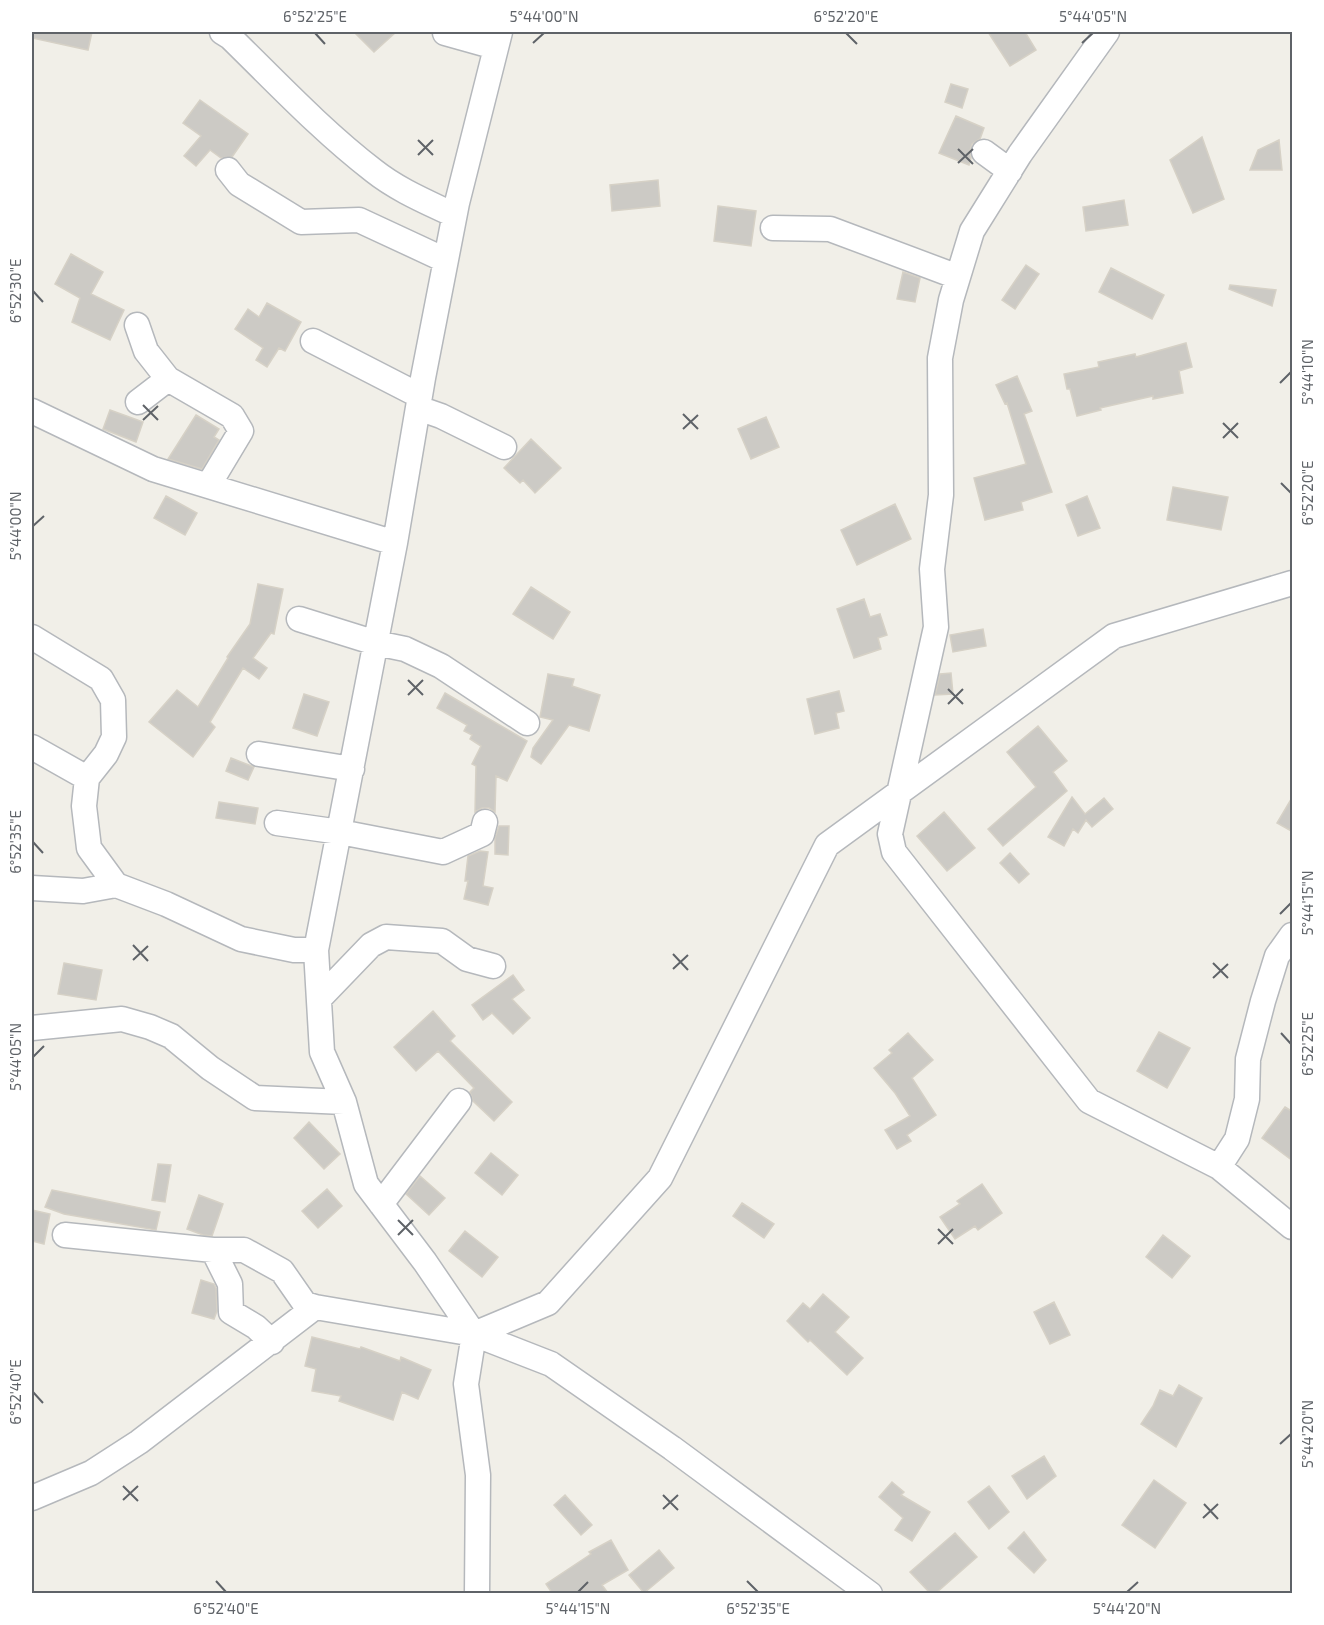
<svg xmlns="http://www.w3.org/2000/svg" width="1324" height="1625" viewBox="0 0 1324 1625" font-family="'Exo 2',sans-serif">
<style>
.building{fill:#cccac5;stroke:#d6d1c6;stroke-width:1.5}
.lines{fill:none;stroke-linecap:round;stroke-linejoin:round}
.minor-casing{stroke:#b5b8bc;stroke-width:27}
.minor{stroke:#fff;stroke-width:24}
.ticks{fill:none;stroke:#5f6368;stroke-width:2}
.neatline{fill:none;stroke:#5f6368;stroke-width:2}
.ticks-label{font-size:15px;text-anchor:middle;fill:#5f6368}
</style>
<rect width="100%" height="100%" fill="#f1efe8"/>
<path class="building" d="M32 32H92L88 50 32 38Z
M354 32H396L374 52Z
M988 32H1025L1036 50 1010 66Z
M951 84 968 89 962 108 945 102Z
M200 100 248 134 232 157 221 158 210 150 196 166 184 156 201 136 183 123Z
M956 116 984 128 980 139 972 144 970 151 971 158 969 165 939 153Z
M1202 137 1224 199 1193 213 1170 160Z
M1279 140 1282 170H1250L1258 150Z
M658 180 660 206 612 211 610 185Z
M1124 200 1128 225 1086 231 1083 207Z
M718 206 756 211 751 246 714 241Z
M71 254 103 272 91 294 124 310 110 340 72 322 80 298 55 284Z
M1026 265 1039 274 1015 309 1002 300Z
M1111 268 1164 295 1152 319 1099 292Z
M903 272 920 278 915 302 897 299Z
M1230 285 1276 290 1272 306 1229 289Z
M267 303 301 322 285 351 279 348 267 367 256 360 263 348 235 329 248 309 259 317Z
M1186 343 1192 367 1179 371 1183 393 1153 399V396L1100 408 1101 410 1077 416 1070 389H1067L1064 374 1099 367 1098 362 1135 354 1136 357Z
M1017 376 1032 411 1024 414 1052 492 1021 502 1023 510 985 520 974 478 1026 464 1007 403 1005 404 996 385Z
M110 410 143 422 136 442 103 429Z
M196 415 219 429 214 437 219 440 202 469 168 459Z
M766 417 779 447 751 459 738 429Z
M531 439 561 468 535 493 523 480 520 483 504 468Z
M1173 487 1228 497 1221 530 1167 520Z
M166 496 197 513 185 535 154 518Z
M1087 496 1100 528 1078 536 1066 505Z
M895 504 911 539 857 565 841 530Z
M258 584 283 589 274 634 271 633 253 658 267 668 259 679 243 668 210 722 215 727 193 757 149 722 177 690 198 707 228 658 227 657 250 624Z
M531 587 570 612 553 639 513 614Z
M864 599 870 617 880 614 887 635 878 638 881 649 854 658 837 609Z
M983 629 986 646 953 652 950 635Z
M951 673 953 694 935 695 940 674Z
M548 674 574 679 572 686 600 695 589 731 569 725 541 764 531 757 533 748 553 720 540 717Z
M839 691 844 711 836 713 839 728 815 734 807 699Z
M445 693 527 741 507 781 496 776 495 812 489 808H482L475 812 476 766 472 764 481 746 470 739 472 735 464 731 467 725 437 708Z
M304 694 329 702 317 736 293 728Z
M1038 726 1067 761 1053 772 1067 791 1003 846 988 829 1036 787 1007 752Z
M231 758 254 767 248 780 226 771Z
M1293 796V832L1277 823Z
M1072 797 1085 814 1104 798 1113 809 1092 827 1086 820 1078 833 1073 829 1064 846 1048 837Z
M219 802 258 808 255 824 216 818Z
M944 812 975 848 947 871 917 836Z
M499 826H509L508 855 495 854V838Z
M480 851 488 852 483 886 493 888 488 905 464 899 468 881H465L468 856Z
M1010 853 1029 874 1019 883 1000 863Z
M64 963 102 970 96 1000 58 994Z
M513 975 524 990 512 999 530 1018 513 1034 492 1013 483 1020 472 1005Z
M433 1011 455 1036 450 1041 512 1102 494 1121 473 1101 470 1092 474 1088 438 1051 416 1071 394 1047Z
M1159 1032 1190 1048 1167 1088 1137 1071Z
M908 1033 933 1060 912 1078 936 1115 907 1135 911 1141 897 1149 885 1130 910 1116 895 1093 874 1068 892 1053 889 1050Z
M1285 1107 1293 1112V1161L1262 1138Z
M309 1122 340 1154 324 1169 294 1138Z
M491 1153 518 1175 502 1195 475 1173Z
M158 1164 171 1165 165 1202 152 1200Z
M420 1176 445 1198 429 1215 406 1194Z
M982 1184 1002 1213 978 1230 975 1226 955 1239 940 1217 960 1204 957 1201Z
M327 1189 342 1206 318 1228 302 1211Z
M52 1190 160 1212 156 1230 64 1214 45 1207Z
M199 1195 223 1204 212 1236 203 1235 187 1229Z
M742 1203 774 1224 764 1238 733 1216Z
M32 1210 50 1214 44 1244 32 1241Z
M465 1231 498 1257 482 1277 449 1251Z
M1163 1235 1190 1256 1172 1278 1146 1257Z
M201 1280 214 1284 216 1288 217 1311 214 1319 192 1313Z
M823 1294 849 1317 835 1332 863 1358 847 1375 810 1340 808 1342 787 1321 803 1303 810 1309Z
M1054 1302 1070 1335 1050 1344 1034 1312Z
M312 1337 360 1349 361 1347 400 1361 401 1357 431 1370 418 1399 402 1392 393 1420 339 1401 341 1396 312 1391 316 1369 305 1366Z
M1179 1385 1202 1398 1176 1447 1141 1424 1153 1406 1160 1390 1173 1396Z
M1044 1456 1056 1476 1027 1499 1012 1476Z
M1154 1480 1186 1503 1155 1548 1122 1525Z
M892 1482 904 1492 901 1495 930 1512 912 1541 895 1530 903 1518 879 1497Z
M989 1486 1009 1512 989 1529 968 1502Z
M565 1495 592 1525 581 1535 554 1505Z
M1024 1532 1046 1560 1034 1573 1008 1548Z
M955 1533 977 1557 936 1593H930L910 1572Z
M611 1540 628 1570 602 1585 608 1593H552L546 1584 591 1554 589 1552Z
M659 1550 674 1568 644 1593 629 1575Z"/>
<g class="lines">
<g class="minor-casing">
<path id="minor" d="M222 32 230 37C276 82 322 131 374 171 398 190 427 202 454 215
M500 32 457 203 423 378 395 543 316 950 322 1052 344 1102 366 1184 425 1262 474 1334 551 1364 672 1448 870 1594
M1107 32 1020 154 972 231 951 300 940 358 941 495 932 569 936 627 890 834 894 852 1089 1101 1219 1167 1292 1227
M445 33 495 47
M984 152 1010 171
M228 170 239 184 301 222 359 220 445 260
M773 228 830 229 958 277
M137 325 146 351 168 379 232 416 241 431 208 486
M313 341 420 396
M138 402 168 379
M418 408 441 416 504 447
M32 411 153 469 395 543
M299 619 376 643 405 649 441 666 527 723
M32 637 101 679 113 700 114 737 106 754 87 778
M32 747 87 778 84 806 89 848 116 885
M259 754 352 769
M277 823 340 832 443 852 482 834 485 822
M32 888 83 891 116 885 166 904 241 939 294 950H316
M319 999 371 945 386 937 442 941 467 959 493 966
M32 1028 122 1019 150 1027 171 1036 210 1068 255 1098 344 1102
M1219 1167 1237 1139 1247 1099 1248 1059 1263 1001 1277 956 1292 935
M381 1204 459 1101
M65 1235 213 1250H244L282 1271 305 1304 315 1307
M213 1250 230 1284 231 1312 256 1327 272 1342
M474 1334 466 1384 478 1475 477 1594
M32 1498 91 1473 139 1442 315 1307 474 1334 548 1303 660 1178 827 845 1114 636 1292 583"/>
</g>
<use href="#minor" class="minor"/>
</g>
<path class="ticks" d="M315 33 325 44M846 33 857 44M533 43 544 33M1082 43 1093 33M418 140 433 155M958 149 973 164M418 155 433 140M958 163 973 149M33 291 43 302M1280 383 1291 372M143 405 158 420M683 414 698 429M143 420 158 406M1223 423 1238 438M683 429 698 415M1223 438 1238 423M1281 483 1291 493M33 526 44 516M408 680 423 695M948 689 963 704M408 695 423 680M948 704 963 689M33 842 43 853M1280 914 1291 903M133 945 148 961M673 954 688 970M133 960 148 946M1213 963 1228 978M673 969 688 955M1213 978 1228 964M1281 1033 1291 1044M33 1057 44 1046M398 1220 413 1235M938 1229 953 1244M398 1235 413 1220M938 1244 953 1229M33 1392 43 1403M1280 1444 1291 1434M123 1486 138 1501M663 1495 678 1510M123 1500 138 1486M1204 1504 1218 1519M663 1509 678 1495M1203 1518 1218 1504M216 1581 226 1592M747 1581 758 1592M578 1592 588 1582M1127 1592 1138 1582"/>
<rect width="1324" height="1625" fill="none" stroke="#ffffff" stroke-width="66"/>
<rect x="33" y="33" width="1258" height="1559" class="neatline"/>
<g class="ticks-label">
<text x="315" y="22">6°52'25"E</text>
<text x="544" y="22">5°44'00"N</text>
<text x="846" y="22">6°52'20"E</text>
<text x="1093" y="22">5°44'05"N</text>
<text transform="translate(16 291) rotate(-90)" y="5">6°52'30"E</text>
<text transform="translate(1308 372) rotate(-90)" y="5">5°44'10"N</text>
<text transform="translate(1308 493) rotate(-90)" y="5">6°52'20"E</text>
<text transform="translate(16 526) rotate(-90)" y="5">5°44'00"N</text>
<text transform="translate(16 842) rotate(-90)" y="5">6°52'35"E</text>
<text transform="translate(1308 903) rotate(-90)" y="5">5°44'15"N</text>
<text transform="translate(1308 1044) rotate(-90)" y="5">6°52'25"E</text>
<text transform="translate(16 1057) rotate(-90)" y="5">5°44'05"N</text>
<text transform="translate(16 1392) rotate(-90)" y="5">6°52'40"E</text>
<text transform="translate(1308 1434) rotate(-90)" y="5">5°44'20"N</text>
<text x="226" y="1614">6°52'40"E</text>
<text x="578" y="1614">5°44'15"N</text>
<text x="758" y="1614">6°52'35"E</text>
<text x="1127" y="1614">5°44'20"N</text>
</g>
</svg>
